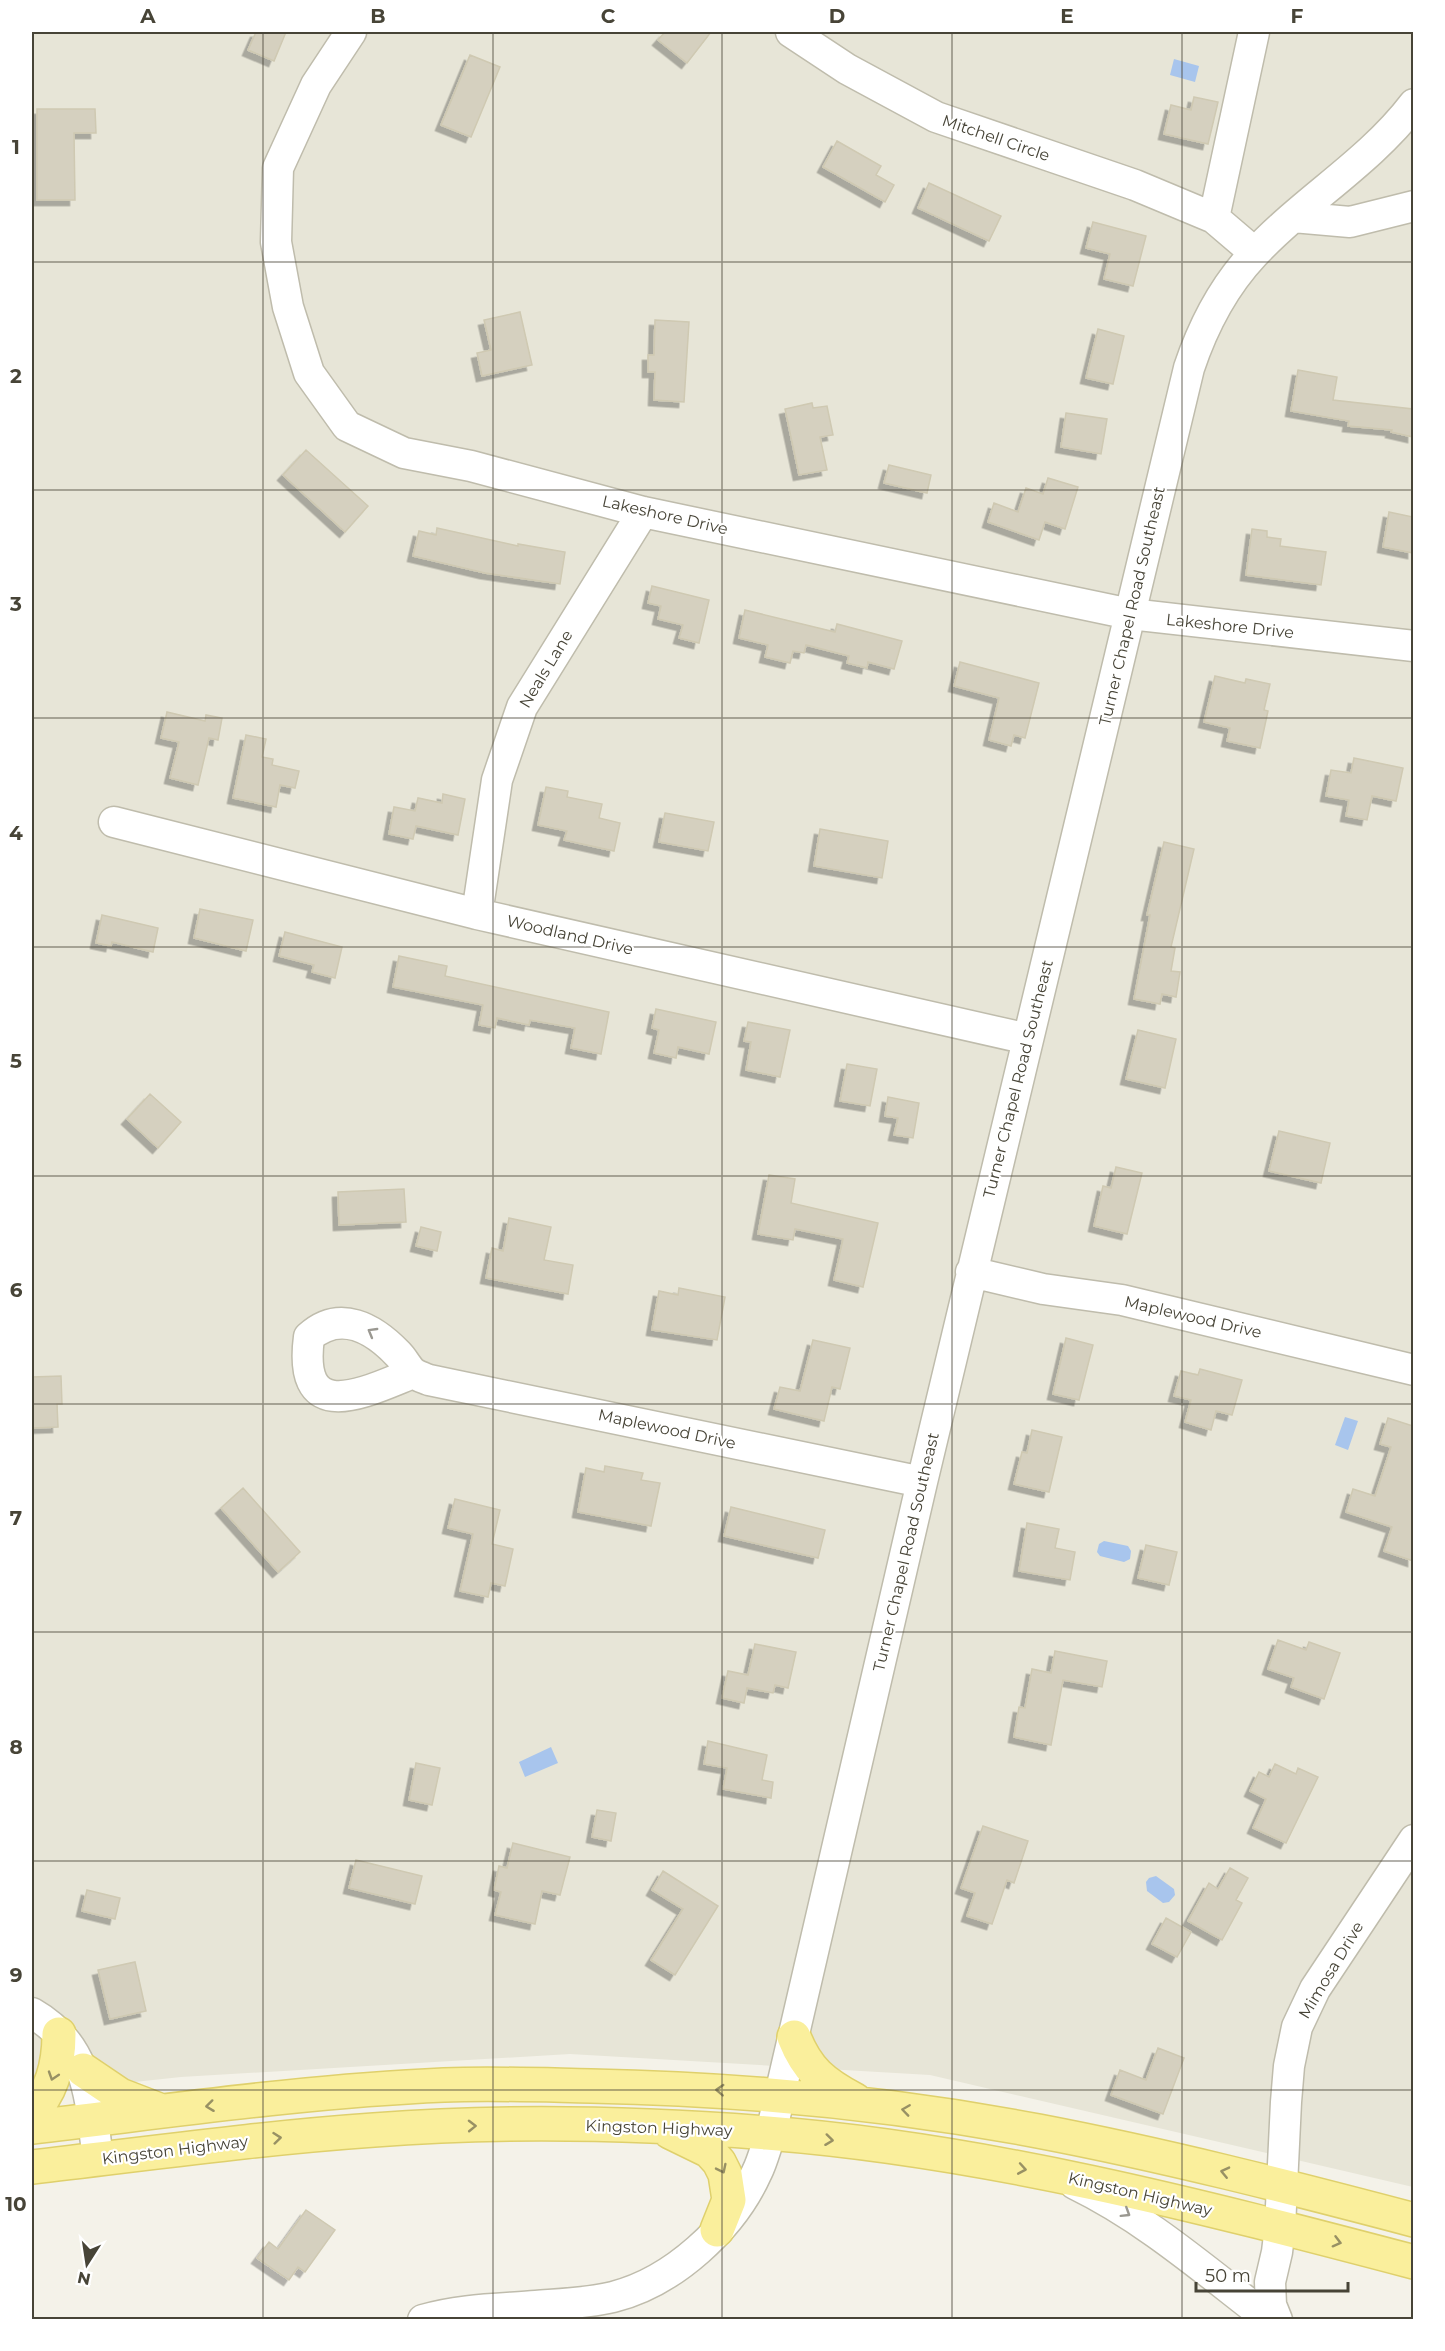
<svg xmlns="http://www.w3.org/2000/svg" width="1445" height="2351" viewBox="0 0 1445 2351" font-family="Montserrat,sans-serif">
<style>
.residential{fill:#e7e5d7}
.water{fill:#a8c5ed}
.building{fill:#d5d0bf;stroke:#cfc9b2;stroke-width:1.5;filter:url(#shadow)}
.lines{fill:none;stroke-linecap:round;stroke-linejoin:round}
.minor-casing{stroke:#bfbcac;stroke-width:33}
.major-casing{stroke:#dfd06c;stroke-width:36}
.minor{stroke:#fff;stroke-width:30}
.major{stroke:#faef9c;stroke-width:33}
.oneway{stroke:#9a9891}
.oneway2{stroke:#989164}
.grid{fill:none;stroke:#474437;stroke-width:1.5;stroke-opacity:0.55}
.labels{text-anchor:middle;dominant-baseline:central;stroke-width:4.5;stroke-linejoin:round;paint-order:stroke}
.street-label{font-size:16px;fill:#474437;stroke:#fff}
.neatline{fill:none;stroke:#474437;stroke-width:2}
.grid-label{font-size:20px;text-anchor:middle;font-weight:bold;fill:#474437}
</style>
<defs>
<filter id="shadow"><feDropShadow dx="-5.5" dy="5.5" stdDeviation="0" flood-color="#0004"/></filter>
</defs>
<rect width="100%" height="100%" fill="#f4f2e9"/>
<path class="residential" d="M32 32H1413V2187L930 2075 570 2054 181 2077 32 2093Z"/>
<path class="water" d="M1174 59 1199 66 1195 82 1170 75Z
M1345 1417 1358 1421 1348 1450 1335 1445Z
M1104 1541 1128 1546 1131 1551 1130 1559 1124 1562 1100 1556 1097 1552 1099 1544Z
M551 1747 558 1763 525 1777 519 1762Z
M1156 1876 1174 1889 1175 1895 1169 1902 1163 1903 1147 1891 1146 1882 1149 1878Z"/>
<path class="building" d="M256 32H286L274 61 248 50Z
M665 32H711L687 63 658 40Z
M470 55 500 67 471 137 441 125Z
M1194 97 1218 102 1208 144 1164 134 1171 105 1191 110Z
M37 109H95L96 133H74L75 200H37Z
M837 141 881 166 876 175 894 185 885 202 823 167Z
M929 183 1001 216 989 241 918 208Z
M1093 222 1146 236 1133 286 1104 279 1110 254 1086 248Z
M520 312 532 365 482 376 477 353 491 350 484 320Z
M655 320 689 322 684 402 654 400 655 372H648V355H654Z
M1098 329 1124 336 1113 384 1086 378Z
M1298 370 1337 377 1333 400 1413 409V437L1391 432 1392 430 1348 426 1349 421 1291 411Z
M812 403 813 408 827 406 833 435 820 437 827 470 799 475 785 409Z
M1066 413 1107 419 1101 454 1061 447Z
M306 450 368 506 345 532 283 475Z
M889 465 931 475 927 493 884 483Z
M1048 478 1078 487 1065 529 1045 522 1039 540 988 522 994 503 1018 512 1026 488 1043 494Z
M1389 512 1413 517V553L1383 547Z
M437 528 518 546V544L565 552 560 584 485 573 413 556 419 531 436 535Z
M1252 529 1267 531V537L1281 539 1280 546 1326 552 1321 585 1246 575Z
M652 586 709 600 699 643 679 638 683 625 658 619 661 606 648 603Z
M745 610 835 632 837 624 902 641 894 669 868 662 867 668 847 663 849 656 806 645 804 653 793 651 790 663 765 657 768 645 739 638Z
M960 662 1039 683 1025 738 1014 735 1011 746 989 740 999 698 954 686Z
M1215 676 1245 683 1246 679 1270 684 1264 710 1268 711 1260 748 1227 741 1230 728 1204 722Z
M167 712 205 721 206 715 222 718 218 740 209 738 198 785 170 778 179 742 161 738Z
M246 735 266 739 262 757 273 759 272 765 299 771 295 788 280 785 276 807 233 798Z
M1354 758 1403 768 1396 801 1372 796 1367 820 1346 816 1349 800 1326 796 1331 770 1351 773Z
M546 787 568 791 567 797 602 804 599 818 620 823 614 851 564 840 567 831 538 825Z
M443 794 465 799 458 835 416 826 413 839 389 834 394 807 415 811 418 798 442 803Z
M665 813 714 822 708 851 659 842Z
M820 829 888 841 882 878 814 866Z
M1164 842 1194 849 1171 947 1175 948 1171 971 1180 972 1176 997 1162 994 1160 1004 1134 999 1150 915H1147Z
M200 909 253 920 246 951 194 938Z
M102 915 158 928 153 952 112 942 111 946 96 943Z
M285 932 342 947 335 978 312 972 314 965 279 956Z
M399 956 447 966 445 976 609 1012 601 1054 571 1048 575 1028 530 1020 529 1025 497 1018 495 1028 479 1025 483 1005 393 987Z
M656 1009 716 1022 709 1054 678 1047 676 1058 654 1053 659 1030 652 1028Z
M748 1022 790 1030 780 1077 746 1070 751 1042 744 1041Z
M1138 1030 1176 1039 1165 1088 1126 1079Z
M847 1064 877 1069 870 1106 840 1101Z
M150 1094 181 1122 158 1148 127 1119Z
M888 1097 919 1103 913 1138 894 1135 898 1118 885 1116Z
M1279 1131 1330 1143 1321 1183 1269 1171Z
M1116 1167 1142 1173 1127 1234 1094 1226 1103 1186 1111 1188Z
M769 1175 795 1179 791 1203 878 1223 863 1287 834 1280 843 1239 795 1229 793 1240 758 1234Z
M404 1189 406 1222 339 1225 338 1192Z
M509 1218 551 1227 544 1260 573 1265 568 1294 486 1278 492 1248 503 1251Z
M421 1227 441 1232 437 1251 416 1246Z
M679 1288 725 1297 717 1340 652 1330 659 1291 678 1295Z
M1066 1338 1093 1345 1079 1400 1053 1394Z
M813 1340 850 1348 840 1389 832 1387 824 1421 774 1409 780 1387 800 1391Z
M1200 1369 1242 1380 1232 1415 1216 1411 1211 1430 1185 1422 1191 1400 1174 1396 1181 1371 1198 1375Z
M61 1376 62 1404H57L58 1427 32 1428V1377Z
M1388 1418 1413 1426V1561L1384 1551 1392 1527 1346 1512 1353 1489 1375 1496 1391 1447 1380 1444Z
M1032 1430 1062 1437 1049 1492 1014 1484 1022 1452 1027 1453Z
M605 1466 643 1473 641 1480 660 1483 651 1526 578 1512 586 1468 604 1472Z
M243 1488 300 1552 278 1572 221 1508Z
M455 1499 500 1510 492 1544 513 1549 505 1586 491 1583 488 1597 460 1591 473 1534 448 1528Z
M731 1507 825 1530 818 1558 724 1536Z
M1027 1523 1059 1529 1055 1548 1075 1552 1070 1580 1019 1571Z
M1146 1545 1177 1552 1169 1585 1138 1578Z
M1278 1640 1306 1650 1309 1642 1340 1653 1324 1699 1291 1687 1294 1678 1268 1669Z
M755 1644 796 1652 788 1688 775 1685 773 1693 747 1688 744 1703 722 1698 728 1671 748 1675Z
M1055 1651 1107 1661 1102 1687 1063 1680 1051 1745 1014 1737 1019 1707 1025 1708 1032 1669 1051 1673Z
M708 1741 767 1755 762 1780 773 1782 771 1798 723 1789 727 1768 704 1764Z
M416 1763 440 1768 432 1805 409 1800Z
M1275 1764 1296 1774 1298 1768 1318 1777 1286 1843 1253 1828 1266 1799 1250 1791 1259 1772 1269 1777Z
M597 1810 616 1813 611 1841 592 1837Z
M983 1826 1028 1841 1014 1883 1007 1880 992 1924 967 1916 975 1893 961 1888Z
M513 1843 570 1857 560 1895 542 1891 535 1924 495 1915 501 1892 494 1890 499 1866 507 1868Z
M356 1860 422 1876 415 1904 349 1888Z
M1230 1868 1248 1878 1236 1900 1242 1903 1222 1940 1188 1921 1209 1883 1218 1889Z
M663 1871 718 1906 675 1975 651 1960 683 1909 652 1890Z
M87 1890 120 1898 115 1919 82 1911Z
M1166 1918 1191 1932 1177 1957 1152 1944Z
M135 1962 146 2011 110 2019 98 1970Z
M1158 2048 1184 2058 1163 2114 1111 2095 1120 2070 1146 2080Z
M306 2210 335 2230 305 2272 298 2267 289 2280 257 2258 269 2242 278 2249Z"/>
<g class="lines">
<g class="minor-casing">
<path id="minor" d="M351 32 316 85 278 168 276 242 288 307 309 373 347 426 404 453 471 466 643 512 1130 614 1414 646
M791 32 847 69 936 117 1135 185 1214 218 1255 253
M1293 217 1350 222 1414 206
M1214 218 1254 32
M114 822 477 914 1028 1039
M477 914 497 780 522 707 643 512
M971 1272 1043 1289 1122 1300 1414 1370
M413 1373C365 1392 297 1428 309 1337 340 1309 373 1328 398 1354 403 1359 407 1367 412 1372 417 1376 424 1378 429 1380L922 1482
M32 2013C90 2046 90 2100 98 2159
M1075 2184C1147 2219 1207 2272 1270 2320
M423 2320C460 2309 499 2309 536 2306 562 2304 588 2303 613 2297 673 2282 732 2228 757 2172 763 2160 766 2146 771 2133L922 1482 1189 368C1203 326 1223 287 1254 254 1304 200 1369 163 1414 104
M1277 2320 1271 2305 1270 2282 1277 2252 1280 2227 1286 2102 1289 2066 1297 2027 1315 1989 1414 1840"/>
</g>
<g class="major-casing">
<path id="major" d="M794 2037C807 2070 823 2083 855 2100
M83 2070 120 2095 159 2110
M32 2112C53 2091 59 2063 59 2034
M32 2127C169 2111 306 2091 444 2085 493 2083 542 2085 591 2086 741 2089 890 2103 1038 2131 1164 2155 1289 2187 1414 2220
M670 2132 709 2151 719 2162 725 2174 729 2200 717 2230
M32 2167C145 2154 259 2138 374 2130 504 2120 637 2123 767 2133 986 2150 1201 2206 1414 2262"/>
</g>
<use href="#minor" class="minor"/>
<use href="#major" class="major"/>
</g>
<defs><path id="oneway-chevron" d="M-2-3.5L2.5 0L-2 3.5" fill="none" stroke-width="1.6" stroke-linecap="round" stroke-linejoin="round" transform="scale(1.5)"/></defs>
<g class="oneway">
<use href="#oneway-chevron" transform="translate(372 1332) rotate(-150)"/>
<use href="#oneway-chevron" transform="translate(1126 2213) rotate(32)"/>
</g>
<g class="oneway2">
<use href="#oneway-chevron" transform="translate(53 2076) rotate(108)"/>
<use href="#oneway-chevron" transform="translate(720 2090) rotate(-177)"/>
<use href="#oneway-chevron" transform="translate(210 2106) rotate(173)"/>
<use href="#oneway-chevron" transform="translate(906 2110) rotate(-172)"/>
<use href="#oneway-chevron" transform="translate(472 2126) rotate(-1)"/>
<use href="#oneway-chevron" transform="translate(277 2138) rotate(-6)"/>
<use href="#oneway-chevron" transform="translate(829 2140) rotate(7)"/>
<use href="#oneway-chevron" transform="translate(722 2169) rotate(64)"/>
<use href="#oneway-chevron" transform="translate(1022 2169) rotate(10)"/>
<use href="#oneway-chevron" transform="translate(1225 2172) rotate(-167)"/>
<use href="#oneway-chevron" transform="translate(1337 2242) rotate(15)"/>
</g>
<path class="grid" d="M263 32V2320M493 32V2320M722 32V2320M952 32V2320M1182 32V2320M32 262H1414M32 490H1414M32 718H1414M32 947H1414M32 1176H1414M32 1404H1414M32 1632H1414M32 1861H1414M32 2090H1414"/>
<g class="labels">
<g class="street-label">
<text transform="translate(996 138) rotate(19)">Mitchell Circle</text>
<text transform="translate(665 515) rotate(13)">Lakeshore Drive</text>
<text transform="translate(1132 606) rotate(-77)">Turner Chapel Road Southeast</text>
<text transform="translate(1230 626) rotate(6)">Lakeshore Drive</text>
<text transform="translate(546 669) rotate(-59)">Neals Lane</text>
<text transform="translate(570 935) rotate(13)">Woodland Drive</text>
<text transform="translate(1018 1079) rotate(-76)">Turner Chapel Road Southeast</text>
<text transform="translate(1193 1317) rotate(13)">Maplewood Drive</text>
<text transform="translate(667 1429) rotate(12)">Maplewood Drive</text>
<text transform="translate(906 1552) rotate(-77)">Turner Chapel Road Southeast</text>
<text transform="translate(1331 1970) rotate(-59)">Mimosa Drive</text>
<text transform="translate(659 2128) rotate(2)">Kingston Highway</text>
<text transform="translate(175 2150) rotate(-7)">Kingston Highway</text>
<text transform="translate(1140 2194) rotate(13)">Kingston Highway</text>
</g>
</g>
<rect width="1445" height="2351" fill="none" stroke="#ffffff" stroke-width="66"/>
<g transform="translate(87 2264) rotate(192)" stroke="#ffffff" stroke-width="4.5" paint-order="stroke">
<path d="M0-4.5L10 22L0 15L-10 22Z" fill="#474437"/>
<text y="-9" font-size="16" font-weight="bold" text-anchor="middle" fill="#474437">N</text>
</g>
<path d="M1196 2282v9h152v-9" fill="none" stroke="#474437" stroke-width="3"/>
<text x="1205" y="2282" font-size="18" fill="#474437" stroke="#ffffff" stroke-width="4.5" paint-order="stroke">50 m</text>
<rect x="33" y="33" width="1379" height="2285" class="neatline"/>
<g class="grid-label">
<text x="148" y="23">A</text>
<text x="378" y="23">B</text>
<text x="608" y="23">C</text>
<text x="837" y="23">D</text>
<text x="1067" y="23">E</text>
<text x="1297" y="23">F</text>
<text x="16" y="154">1</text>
<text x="16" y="383">2</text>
<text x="16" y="611">3</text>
<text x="16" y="840">4</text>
<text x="16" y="1068">5</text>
<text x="16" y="1297">6</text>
<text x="16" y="1525">7</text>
<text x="16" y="1754">8</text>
<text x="16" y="1982">9</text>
<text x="16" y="2211">10</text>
</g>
</svg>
